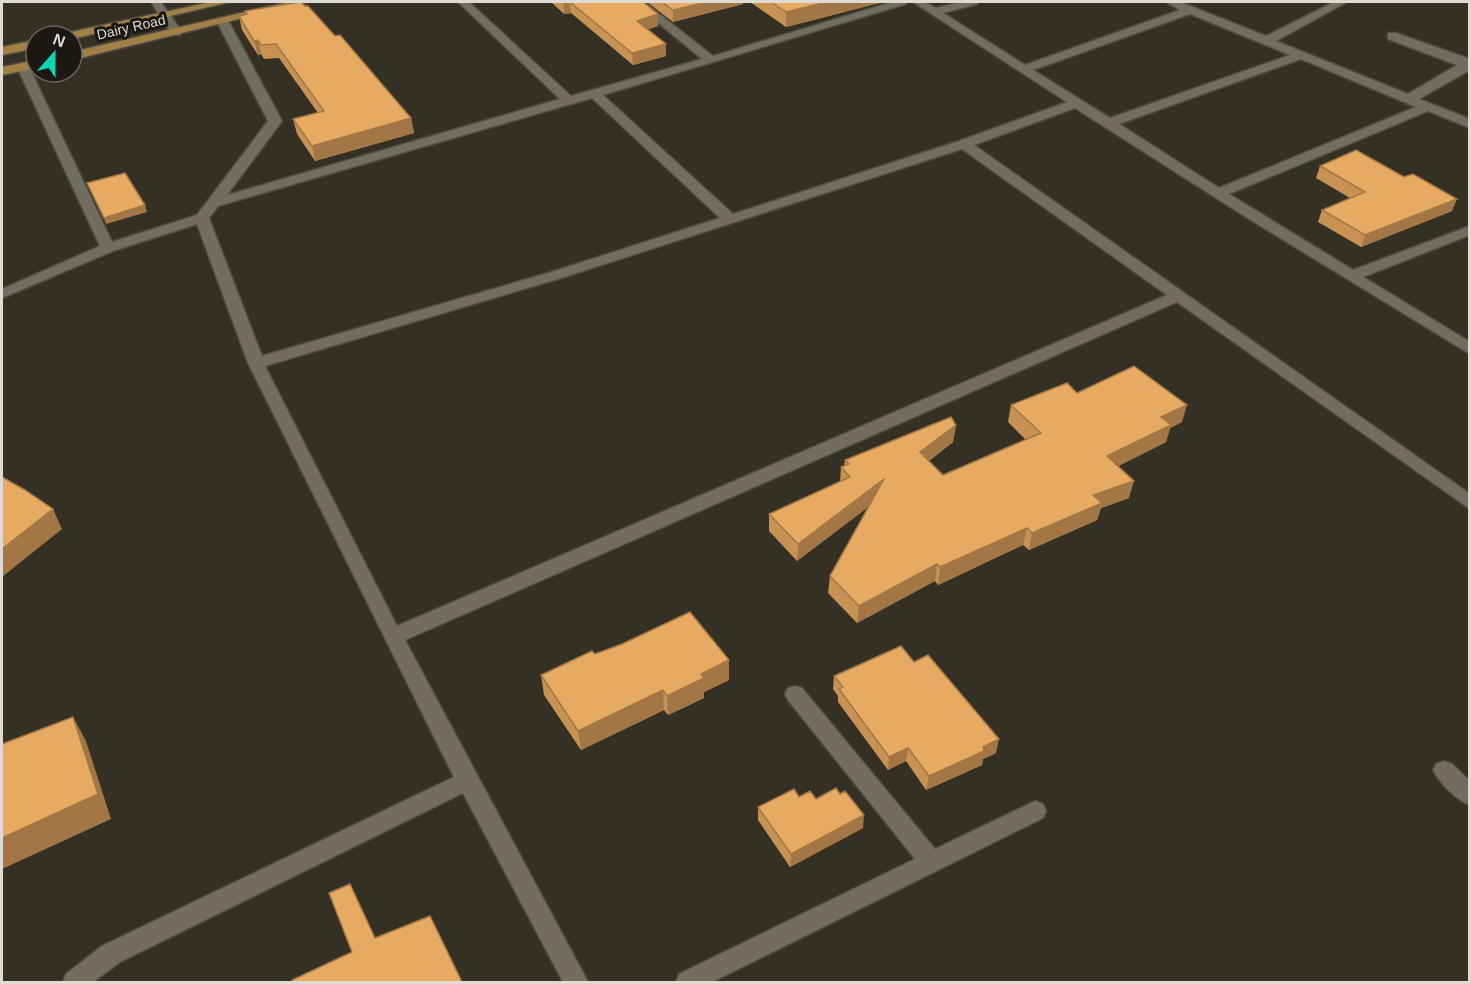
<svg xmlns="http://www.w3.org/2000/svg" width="1471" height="984" viewBox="0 0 1471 984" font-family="Helvetica,sans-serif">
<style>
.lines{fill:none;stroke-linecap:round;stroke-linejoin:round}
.minor-casing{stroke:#4f4b41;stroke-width:3}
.major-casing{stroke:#4f4b41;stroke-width:3}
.minor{fill:#736d60;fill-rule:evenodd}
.major{fill:#a18045;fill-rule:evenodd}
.wall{fill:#c79254}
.shaded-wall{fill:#a27745}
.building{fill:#e7aa62;stroke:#a27745;stroke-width:1.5}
.labels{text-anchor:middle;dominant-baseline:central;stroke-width:6;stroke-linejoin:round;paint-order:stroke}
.far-street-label{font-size:14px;fill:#dfdbd4;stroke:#1b1813}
</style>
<rect width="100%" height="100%" fill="#353024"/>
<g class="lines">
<g class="minor-casing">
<path id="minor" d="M151 2H161L182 32 180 35H172Z
M458 2H469L571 96 702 59 633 2H644L713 56 892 2H907L906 4 603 95 733 214 959 141 1067 102 913 2H925L936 8 961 2H978L977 4 943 13 1025 65 1180 10 1166 2H1180L1266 36 1334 2H1347L1276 41 1408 94 1457 65 1388 39V33H1396L1470 59V70L1419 99 1470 119V128L1428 111 1229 194 1353 270 1470 226V235L1363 277 1470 342V354L1249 219 1075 108 974 145 1470 494V509L1177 302 405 640 588 982H563L463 793 120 962 93 982H63L66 974 102 946 454 777 248 363 197 224 113 251 2 298V289L100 246 17 67 23 63 29 67 112 242 197 215 268 121 216 20 218 18 228 20 282 121 227 195 560 99ZM1190 14 1290 55 1110 118 1033 70ZM1301 59 1416 107 1219 188 1119 124ZM592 98 720 218 548 273 262 356 209 218 218 206ZM962 149 1167 295 397 626 265 366 558 279Z
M795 686 802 688 935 849 1035 801 1043 804 1046 811 1043 818 712 982H676L679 974 915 859 788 700 785 694 788 688Z
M1444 761 1452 764 1470 781V805C1456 800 1440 783 1433 770L1436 764Z"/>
</g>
<g class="major-casing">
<path id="major" d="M211 2H230L72 39V36H65L71 32Z
M289 2H308L72 60V52Z
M36 40V48L2 55V47Z
M36 60V68L2 75V67Z"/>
</g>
<use href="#minor" class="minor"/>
<use href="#major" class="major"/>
</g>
<path class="wall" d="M551 2H643L658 26 648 29 666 56 633 65 571 13 564 14Z
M647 2H743V4L673 22Z
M750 2H883L786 27Z
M305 6 335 36 411 118 414 133 315 161 297 134 293 119 318 113 279 58 264 59 261 54 258 55 242 30 239 16 246 14 245 11Z
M1320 166 1452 211 1361 247 1318 222 1322 210 1350 198 1316 178Z
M1077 393 1182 422 1170 428 1166 442 1118 466 1129 498 1101 508 1097 520 1029 550 1023 545 938 585 935 581 857 623 828 593 830 576 869 506 797 561 769 531V514L840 482 841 467 844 466 845 460 956 425 953 442 929 461 943 475 1026 440 1008 422 1011 405Z
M595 654 729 660V680L704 692V698L668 715 664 710 581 750 544 695 541 675Z
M914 662 996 753 983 759 982 765 926 790 906 761 888 770 838 702V696L833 689 834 676Z
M799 797 816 799 863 828 790 867 758 820V807Z"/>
<path class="shaded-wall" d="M563 2H570L571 13 564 14Z
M707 2H743V4L673 22V10Z
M827 2H883L786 27V12Z
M658 14V26L638 33 637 21Z
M258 40 261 54 258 55 254 41Z
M666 44V56L633 65 632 53Z
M411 118 414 133 315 161 312 146Z
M1457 199 1452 211 1361 247 1365 235Z
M145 205 147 212 106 224 104 218Z
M1187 405 1182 422 1170 428 1166 442 1103 474 1107 456 1161 417Z
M956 425 953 442 918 469 920 452Z
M884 479 883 496 797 561 798 544Z
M1134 481 1129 498 1101 508 1097 520 1029 550 1032 533 1093 495Z
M53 509 62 529 2 577V549Z
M1027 528 1023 545 938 585 940 567Z
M937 564 935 581 857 623 859 606Z
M729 660V680L704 692V698L668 715 667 696 701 674Z
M663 690 664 710 581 750 578 731Z
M73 717 86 741 111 819 2 869V838Z
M999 739 996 753 983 759 982 765 926 790 929 776Z
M908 748 906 761 888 770 889 757Z
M864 815 863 828 790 867 791 854Z"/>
<path class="building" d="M301 2 305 6H308L335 36 340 35 411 118 312 146 293 119 324 111 276 44 261 45 258 40 254 41 239 16 247 14 245 11Z
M570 2H643L658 14 637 21 666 44 632 53Z
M662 2H707L673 10Z
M771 2H827L786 12Z
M1356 150 1404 177 1413 174 1457 199 1365 235 1322 210 1365 192 1320 166Z
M125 173 145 205 104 218 87 183Z
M1134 366 1187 405 1161 417 1171 425 1107 456 1134 481 1093 495 1102 503 1032 533 1027 528 940 567 937 564 859 606 830 576 884 479 798 544 769 514 850 477 841 467 849 464 845 460 951 417 956 425 920 452 943 475 1041 433 1011 405 1067 383 1077 393Z
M2 477 25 490 53 509 2 549Z
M690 612 729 660 701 674 704 678 667 696 663 690 578 731 541 675 592 651 595 654 622 644Z
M901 646 914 662 928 655 999 739 983 747 984 751 929 776 908 748 889 757 839 689 843 687 834 676Z
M73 717 98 794 2 838V744Z
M836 788 840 794 845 791 864 815 791 854 758 807 794 789 799 797 810 791 816 799Z
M350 884 375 938 430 916 462 982H293L292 980 352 952 329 893Z"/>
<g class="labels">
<g class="far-street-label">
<text transform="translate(131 27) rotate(-13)">Dairy Road</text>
</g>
</g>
<rect width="1471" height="984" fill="none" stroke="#dfdbd4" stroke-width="6"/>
<g transform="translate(54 54) rotate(21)"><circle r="28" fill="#1b1813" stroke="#696660" stroke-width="1.5"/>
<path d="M0-4.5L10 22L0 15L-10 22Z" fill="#10d5b4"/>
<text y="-9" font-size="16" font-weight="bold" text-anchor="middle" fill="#dfdbd4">N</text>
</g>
</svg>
